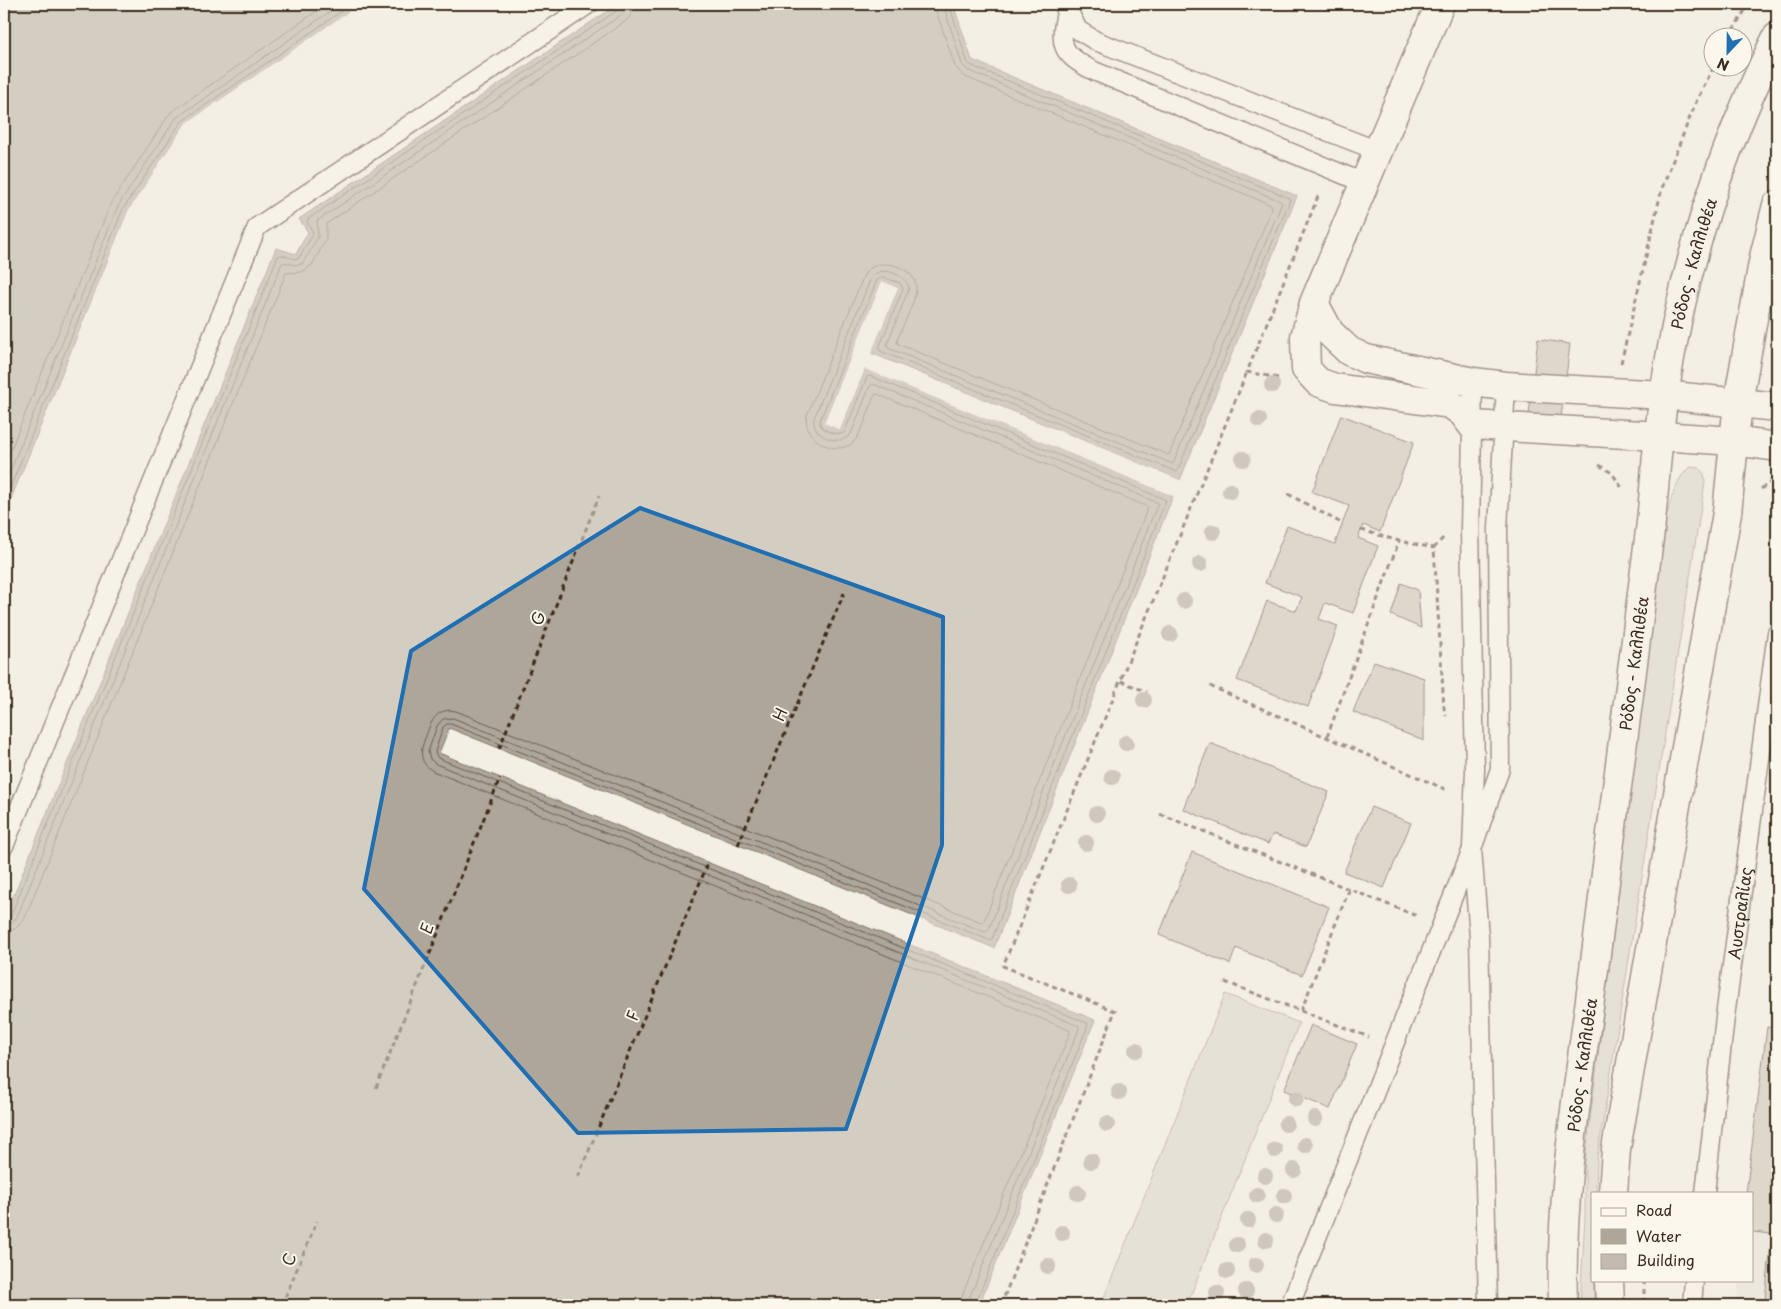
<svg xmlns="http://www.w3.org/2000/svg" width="1781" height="1309" viewBox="0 0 1781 1309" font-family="'Playpen Sans',sans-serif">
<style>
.built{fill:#e5dfd4}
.grass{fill:#d8d1c6;stroke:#8a7e72}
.water{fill:#afa69a;stroke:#817468}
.pier{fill:#f3efe4}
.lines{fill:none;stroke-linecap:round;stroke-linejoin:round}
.shore{stroke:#695c50;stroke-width:1}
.building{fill:#c3bbb0;stroke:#3b2a1e}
.service-casing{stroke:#3b2a1e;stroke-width:21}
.minor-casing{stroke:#3b2a1e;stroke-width:31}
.tertiary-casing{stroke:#3b2a1e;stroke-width:31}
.secondary-casing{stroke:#3b2a1e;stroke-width:31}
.path{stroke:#3b2a1e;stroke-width:3;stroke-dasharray:5 4;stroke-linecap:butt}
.service{stroke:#fbf7ec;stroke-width:18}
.minor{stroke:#fbf7ec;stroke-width:28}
.tertiary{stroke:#fbf7ec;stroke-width:28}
.secondary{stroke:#fbf7ec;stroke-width:28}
.tree{fill:#a39a8e}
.marked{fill:none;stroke:#1f6fb2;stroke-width:4;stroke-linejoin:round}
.labels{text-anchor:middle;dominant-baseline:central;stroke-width:4;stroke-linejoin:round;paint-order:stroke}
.street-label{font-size:16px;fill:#3b2a1e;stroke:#fbf7ec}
</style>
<rect width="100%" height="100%" fill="#f3efe4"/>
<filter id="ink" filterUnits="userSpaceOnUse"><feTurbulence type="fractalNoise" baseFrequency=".02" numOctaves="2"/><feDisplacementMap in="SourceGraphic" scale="10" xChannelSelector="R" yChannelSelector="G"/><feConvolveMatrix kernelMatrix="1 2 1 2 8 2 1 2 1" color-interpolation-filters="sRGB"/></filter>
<g filter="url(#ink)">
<path class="built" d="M1777 984V1305H1736L1739 1280H1752V1193H1750Z"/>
<path class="grass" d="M1691 467 1699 468 1704 474 1705 482 1597 1159 1596 1193H1592V1280H1594V1305H1580L1585 1217V1161L1664 527C1668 510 1675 476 1691 467Z
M1225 994 1299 1023 1187 1305H1101Z"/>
<path class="water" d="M4 4H361L185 124 128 211 4 516Z
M618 4H953L972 60 1297 196 1180 480 871 353 898 288 882 282 825 423 840 430 865 368 1173 496 994 948 449 728 439 753 1095 1020 979 1305H4V919L276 248 296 254 308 232 299 219Z"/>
<path class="pier" d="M360 4H363L187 126 130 212 6 517 4 519 128 211 185 124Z
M882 281 898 288 871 354 1180 480 1179 482 870 356 869 352 895 289 883 285 828 422 839 427 863 367 866 366 1174 494 1173 496 865 369 840 430 824 423Z"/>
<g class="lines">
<path class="shore" d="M935 4 936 11 955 66 963 76 1271 205 1272 208 1169 455 898 344 897 341C901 329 918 297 916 286 914 266 876 254 864 275L807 415C801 439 835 456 851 444 862 437 869 407 875 395L877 394 1148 507 984 921 981 922 456 711C437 707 431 721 426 736 420 750 418 762 433 771L1069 1030 1070 1033 962 1296 961 1305
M943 4 962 64 967 70 1280 201 1282 203 1173 464 888 348 887 345 909 288C906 274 880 264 871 278L814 418C810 436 841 448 851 434L870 386 873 384 1158 503 988 931 985 932 453 718 443 719 437 726 428 752 430 759 436 764 1079 1026V1029L969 1299 968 1305
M949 4 967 61 970 65 1289 198 1290 200 1177 472 880 351 879 348 903 289 900 283 883 277 877 280 820 420V425C825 431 837 436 844 433L867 377 870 376 1166 500 992 939 989 940 451 724H447L443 727 435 752 438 758 1087 1023 1088 1025 975 1305
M4 466 111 203 170 113 327 4
M4 486 118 206 176 118 341 4
M4 503 123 209 181 122 352 4
M4 918H8L11 915 278 256C285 253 292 261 299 258L313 234 312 230 307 222 308 219 618 10 620 4
M4 925 11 923 17 917 282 263C289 261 295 268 303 263L318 237 317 221 621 15 625 10 627 4
M4 932 15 929 24 920 286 273 302 272 312 265 326 239V224L626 21 632 13 634 4"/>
</g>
<path class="building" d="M1538 339 1570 344 1561 418 1529 414Z
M1341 415 1414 442 1380 532 1363 525 1358 538 1378 546 1353 613 1325 603 1319 619 1338 626 1308 707 1237 680 1267 601 1296 611 1302 597 1265 583 1287 526 1335 544 1349 506 1312 492Z
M1401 583 1418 590 1421 628 1391 615Z
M1374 661 1424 678V741L1353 712Z
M1210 743 1329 792 1306 847 1273 834 1268 844 1183 809Z
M1371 807 1411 823 1384 888 1344 872Z
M1192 852 1329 907 1302 975 1236 948 1230 964 1159 935Z
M1311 1025 1357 1044 1330 1109 1284 1090Z
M1767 1027 1777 1028V1301L1765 1300 1772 1234 1752 1232V1193H1746Z"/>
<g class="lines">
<g class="service-casing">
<g id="service">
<path d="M1067 4V8L1078 30 1096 41 1378 151"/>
<path d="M1067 8C1059 45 1059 53 1094 71L1364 183"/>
<path d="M1473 382 1470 530 1475 769 1472 849 1479 937 1488 1305"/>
<path d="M4 846 257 227 589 4"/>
<path id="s1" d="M1705 1193 1725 1017 1777 633"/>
<path d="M1290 1305 1472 849 1500 769 1498 528 1506 386"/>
<path d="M1692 1305 1694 1280"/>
</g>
</g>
<g class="minor-casing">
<path id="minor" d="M1440 4 1314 303 1305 337 1306 369 1318 382 1335 388 1450 404 1462 412 1472 425 1660 436
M1314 303 1330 333 1349 351 1366 359 1473 382 1506 386 1664 395"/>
</g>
<g class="tertiary-casing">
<path id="tertiary" d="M1664 395 1777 407
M1660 436 1734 441 1777 447"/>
</g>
<g class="secondary-casing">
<g id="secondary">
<path d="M1613 1193 1616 1149 1727 513 1738 402 1764 257 1777 205"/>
<path d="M1609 1280 1610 1305"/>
<path id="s2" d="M1563 1305C1560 1209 1574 1115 1587 1021 1596 959 1603 896 1611 834 1624 733 1637 632 1650 531 1655 486 1657 440 1664 395 1682 271 1721 149 1777 37"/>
</g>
</g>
<path class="path" d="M1728 38 1749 4
M1621 363 1662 188 1696 102 1714 66
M1278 378 1247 372 1319 194
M1599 465 1612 473 1622 488
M1761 489 1775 479
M1288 494 1343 524
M1361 530 1399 541 1434 548
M1443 538 1434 548 1444 708 1446 716
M1121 681 1147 692
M1210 686 1447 790
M1327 737 1399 541
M499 749 599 496
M1160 814 1417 916
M738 845 844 593
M1225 982 1369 1037
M1301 1011 1349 890
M376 1088 500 778
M578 1177 708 863
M1644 1280V1305
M282 1305 317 1221
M527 1305 529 1302
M1001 1305 1115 1011 1003 966 1247 372"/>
<use href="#service" class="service"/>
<use href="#minor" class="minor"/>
<use href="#tertiary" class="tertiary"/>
<use href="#secondary" class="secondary"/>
</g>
<g class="tree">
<circle cx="1272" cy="385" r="8"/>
<circle cx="1259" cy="420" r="8"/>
<circle cx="1243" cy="459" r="8"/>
<circle cx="1230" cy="491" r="8"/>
<circle cx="1213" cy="532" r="8"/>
<circle cx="1200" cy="564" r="8"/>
<circle cx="1184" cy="601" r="8"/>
<circle cx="1170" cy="634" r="8"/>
<circle cx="1144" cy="700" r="8"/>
<circle cx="1126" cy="743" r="8"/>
<circle cx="1112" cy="777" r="8"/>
<circle cx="1097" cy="814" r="8"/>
<circle cx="1086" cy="843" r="8"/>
<circle cx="1069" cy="885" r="8"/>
<circle cx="1136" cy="1050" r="8"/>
<circle cx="1119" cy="1092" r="8"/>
<circle cx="1296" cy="1099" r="8"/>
<circle cx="1315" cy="1119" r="8"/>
<circle cx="1107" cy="1124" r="8"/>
<circle cx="1286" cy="1124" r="8"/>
<circle cx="1305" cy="1145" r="8"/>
<circle cx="1275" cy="1150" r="8"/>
<circle cx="1091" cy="1161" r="8"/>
<circle cx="1294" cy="1170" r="8"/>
<circle cx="1265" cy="1176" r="8"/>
<circle cx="1078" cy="1193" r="8"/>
<circle cx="1257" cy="1195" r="8"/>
<circle cx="1284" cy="1196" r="8"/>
<circle cx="1276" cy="1215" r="8"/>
<circle cx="1248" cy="1220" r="8"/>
<circle cx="1062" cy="1233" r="8"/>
<circle cx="1266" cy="1240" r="8"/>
<circle cx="1237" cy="1245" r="8"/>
<circle cx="1256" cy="1265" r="8"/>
<circle cx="1048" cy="1266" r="8"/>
<circle cx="1227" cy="1271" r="8"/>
<circle cx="1246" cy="1291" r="8"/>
<circle cx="1217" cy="1293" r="8"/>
</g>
</g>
<path d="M0 0H1781V1309H0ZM640 508 943 617 942 845 846 1129 578 1133 364 889 411 651Z" fill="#f3efe4" fill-opacity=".55" fill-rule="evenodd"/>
<path class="marked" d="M640 508 943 617 942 845 846 1129 578 1133 364 889 411 651Z"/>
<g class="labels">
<g class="street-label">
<text stroke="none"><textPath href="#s2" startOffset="1051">Ρόδος - Καλλιθέα</textPath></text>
<text transform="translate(537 618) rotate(-68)">G</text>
<text stroke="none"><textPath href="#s2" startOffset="646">Ρόδος - Καλλιθέα</textPath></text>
<text transform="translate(779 714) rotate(-67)">H</text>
<text stroke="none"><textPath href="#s1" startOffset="282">Αυστραλίας</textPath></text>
<text transform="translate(426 928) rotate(-68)">E</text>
<text transform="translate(632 1015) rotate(-68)">F</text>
<text stroke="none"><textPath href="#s2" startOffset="241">Ρόδος - Καλλιθέα</textPath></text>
<text transform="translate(288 1259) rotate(-68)">C</text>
</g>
</g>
<rect width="1781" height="1309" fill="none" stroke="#fbf7ec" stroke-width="20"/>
<rect x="10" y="10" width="1761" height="1289" fill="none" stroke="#3b2a1e" stroke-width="2" filter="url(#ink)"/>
<rect x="1591" y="1192" width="162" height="90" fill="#fbf7ec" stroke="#aea59a"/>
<rect x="1601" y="1208" width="25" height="8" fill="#fbf7ec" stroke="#aea59a"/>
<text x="1636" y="1216" font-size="15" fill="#3b2a1e">Road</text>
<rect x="1601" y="1229" width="25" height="15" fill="#afa69a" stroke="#aea59a"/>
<text x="1636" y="1242" font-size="15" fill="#3b2a1e">Water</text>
<rect x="1601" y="1254" width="25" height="15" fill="#c3bbb0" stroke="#aea59a"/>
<text x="1636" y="1266" font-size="15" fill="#3b2a1e">Building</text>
<g transform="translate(1728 52) rotate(202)"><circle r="24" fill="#fbf7ec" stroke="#aea59a"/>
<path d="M0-4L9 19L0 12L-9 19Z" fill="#1f6fb2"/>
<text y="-8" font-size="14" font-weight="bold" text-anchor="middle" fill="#3b2a1e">N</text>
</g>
</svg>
